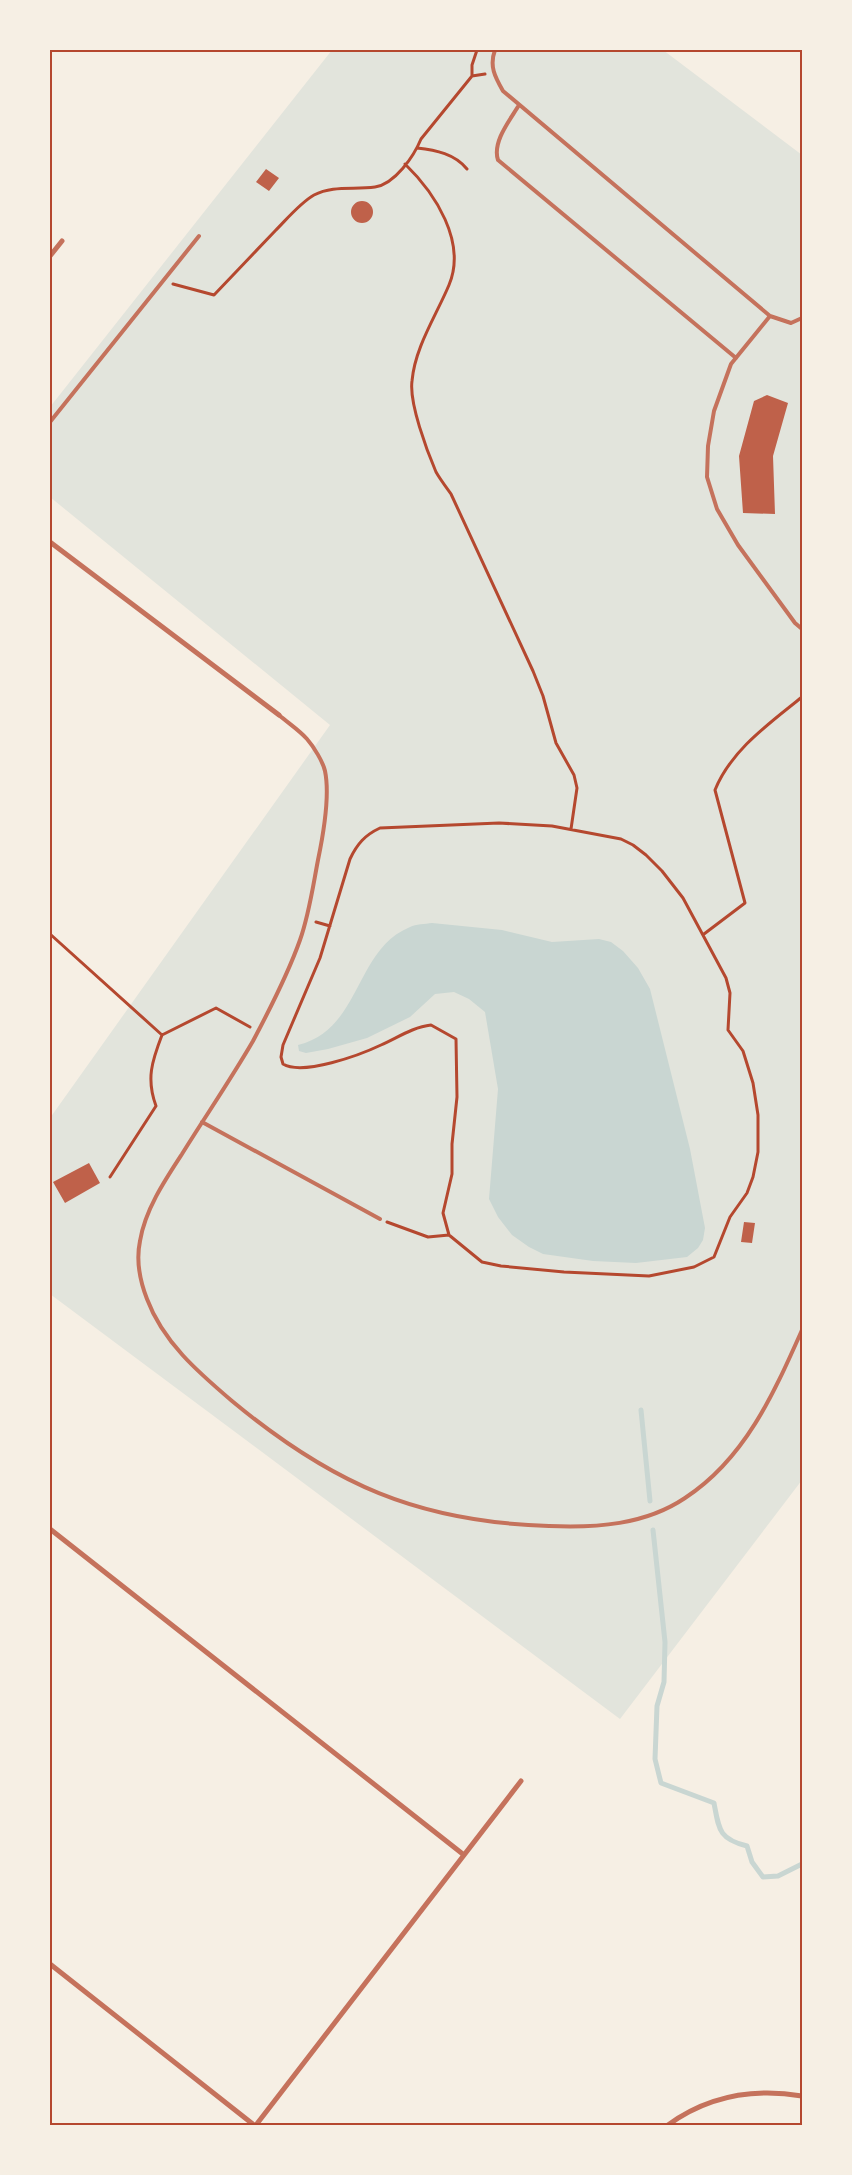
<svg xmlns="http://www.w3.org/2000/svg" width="852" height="2175" viewBox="0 0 852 2175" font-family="Helvetica,sans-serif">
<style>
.green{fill:#e2e4dc}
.water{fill:#c9d6d2}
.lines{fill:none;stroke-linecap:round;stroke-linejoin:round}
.stream{stroke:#c9d6d2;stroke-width:5}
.building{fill:#bf614a}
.path{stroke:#b5482f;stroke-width:3}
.service{stroke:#c5725c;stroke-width:4}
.minor{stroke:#c5725c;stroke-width:5}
.neatline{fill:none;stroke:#b5482f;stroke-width:2}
</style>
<rect width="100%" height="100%" fill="#f6efe4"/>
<path class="green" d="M332 50H663L802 155V1480L620 1719 50 1294V1118L330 725 50 497V407Z"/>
<path class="water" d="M432 923 502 930 552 942 599 939 611 942 623 951 638 968 650 989 690 1149 705 1228 703 1240 698 1248 687 1257 636 1263 593 1261 543 1254 529 1247 512 1235 498 1217 489 1199 498 1089 485 1012 469 999 454 992 435 994 410 1017 367 1038 328 1049 306 1053 299 1051 298 1045C362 1029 354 950 410 927 416 924 425 924 432 923Z"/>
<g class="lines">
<path class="stream" d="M641 1410 650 1501
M653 1530 665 1642 664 1682 657 1706 655 1759 661 1783 714 1803C719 1830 719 1839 747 1846L752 1862 763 1877 778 1876 802 1864"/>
</g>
<path class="building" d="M266 169 279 178 269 191 256 182Z
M351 212a11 11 0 1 1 22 0a11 11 0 1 1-22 0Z
M767 395 788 403 773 456 775 514 743 513 739 456 754 401Z
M89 1163 100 1183 65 1203 53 1182Z
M744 1222 755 1223 752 1243 741 1242Z"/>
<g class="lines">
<path class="path" d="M472 76V65L477 50
M417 148C436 150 455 154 467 169
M405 164C435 193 467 242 449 285 436 316 415 347 412 381 409 403 427 451 436 472 440 479 446 487 451 494L533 671 543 696 556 743 574 775 577 788 571 829
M173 284 214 295C234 274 255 252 275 231 287 219 300 203 314 195 333 185 354 190 375 187 395 184 414 156 421 139L472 76 485 74
M499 823 552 826 621 839 633 845 646 855 662 871 683 898 726 978 730 993 728 1030 743 1051 753 1083 758 1115V1152L753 1177 747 1193 730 1217 714 1257 694 1267 649 1276 564 1272 501 1266 482 1262 449 1235 443 1213 452 1174V1144L457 1097 456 1039 431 1025C413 1027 397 1038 381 1045 360 1055 303 1076 283 1064L281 1057 283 1045 320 958 350 859C357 844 365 835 380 828Z
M316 922 330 926
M50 934 162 1035
M704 934 745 903 715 790C731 750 770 723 802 697
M110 1177 156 1106C146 1079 152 1061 162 1035L216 1008 250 1027
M387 1222 428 1237 449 1235"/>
<path class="service" d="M495 50C489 66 495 77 503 91L770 316 791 323 802 318
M519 105C510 120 492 142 498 160L736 358
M770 316 731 364 714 411 708 446 707 477 717 509 738 545 795 623 802 629
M50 422 199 236
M279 715C288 723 299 730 307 739 314 747 323 762 325 771 330 795 323 836 318 860 313 886 309 915 300 940 288 974 270 1009 253 1041 231 1079 205 1117 182 1154 165 1180 145 1210 140 1241 136 1260 140 1281 147 1299 163 1342 198 1372 232 1401 332 1484 418 1522 549 1526 596 1528 645 1525 685 1498 745 1459 774 1393 802 1330
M202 1122 380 1219"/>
<path class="minor" d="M50 256 62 241
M50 542 279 715
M50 1529 464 1855
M50 1964 254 2125
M256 2125 521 1781
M668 2125C708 2096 754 2088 802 2096"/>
</g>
<rect width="852" height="2175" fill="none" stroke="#f6efe4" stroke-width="102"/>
<rect x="51" y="51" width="750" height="2073" class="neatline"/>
</svg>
